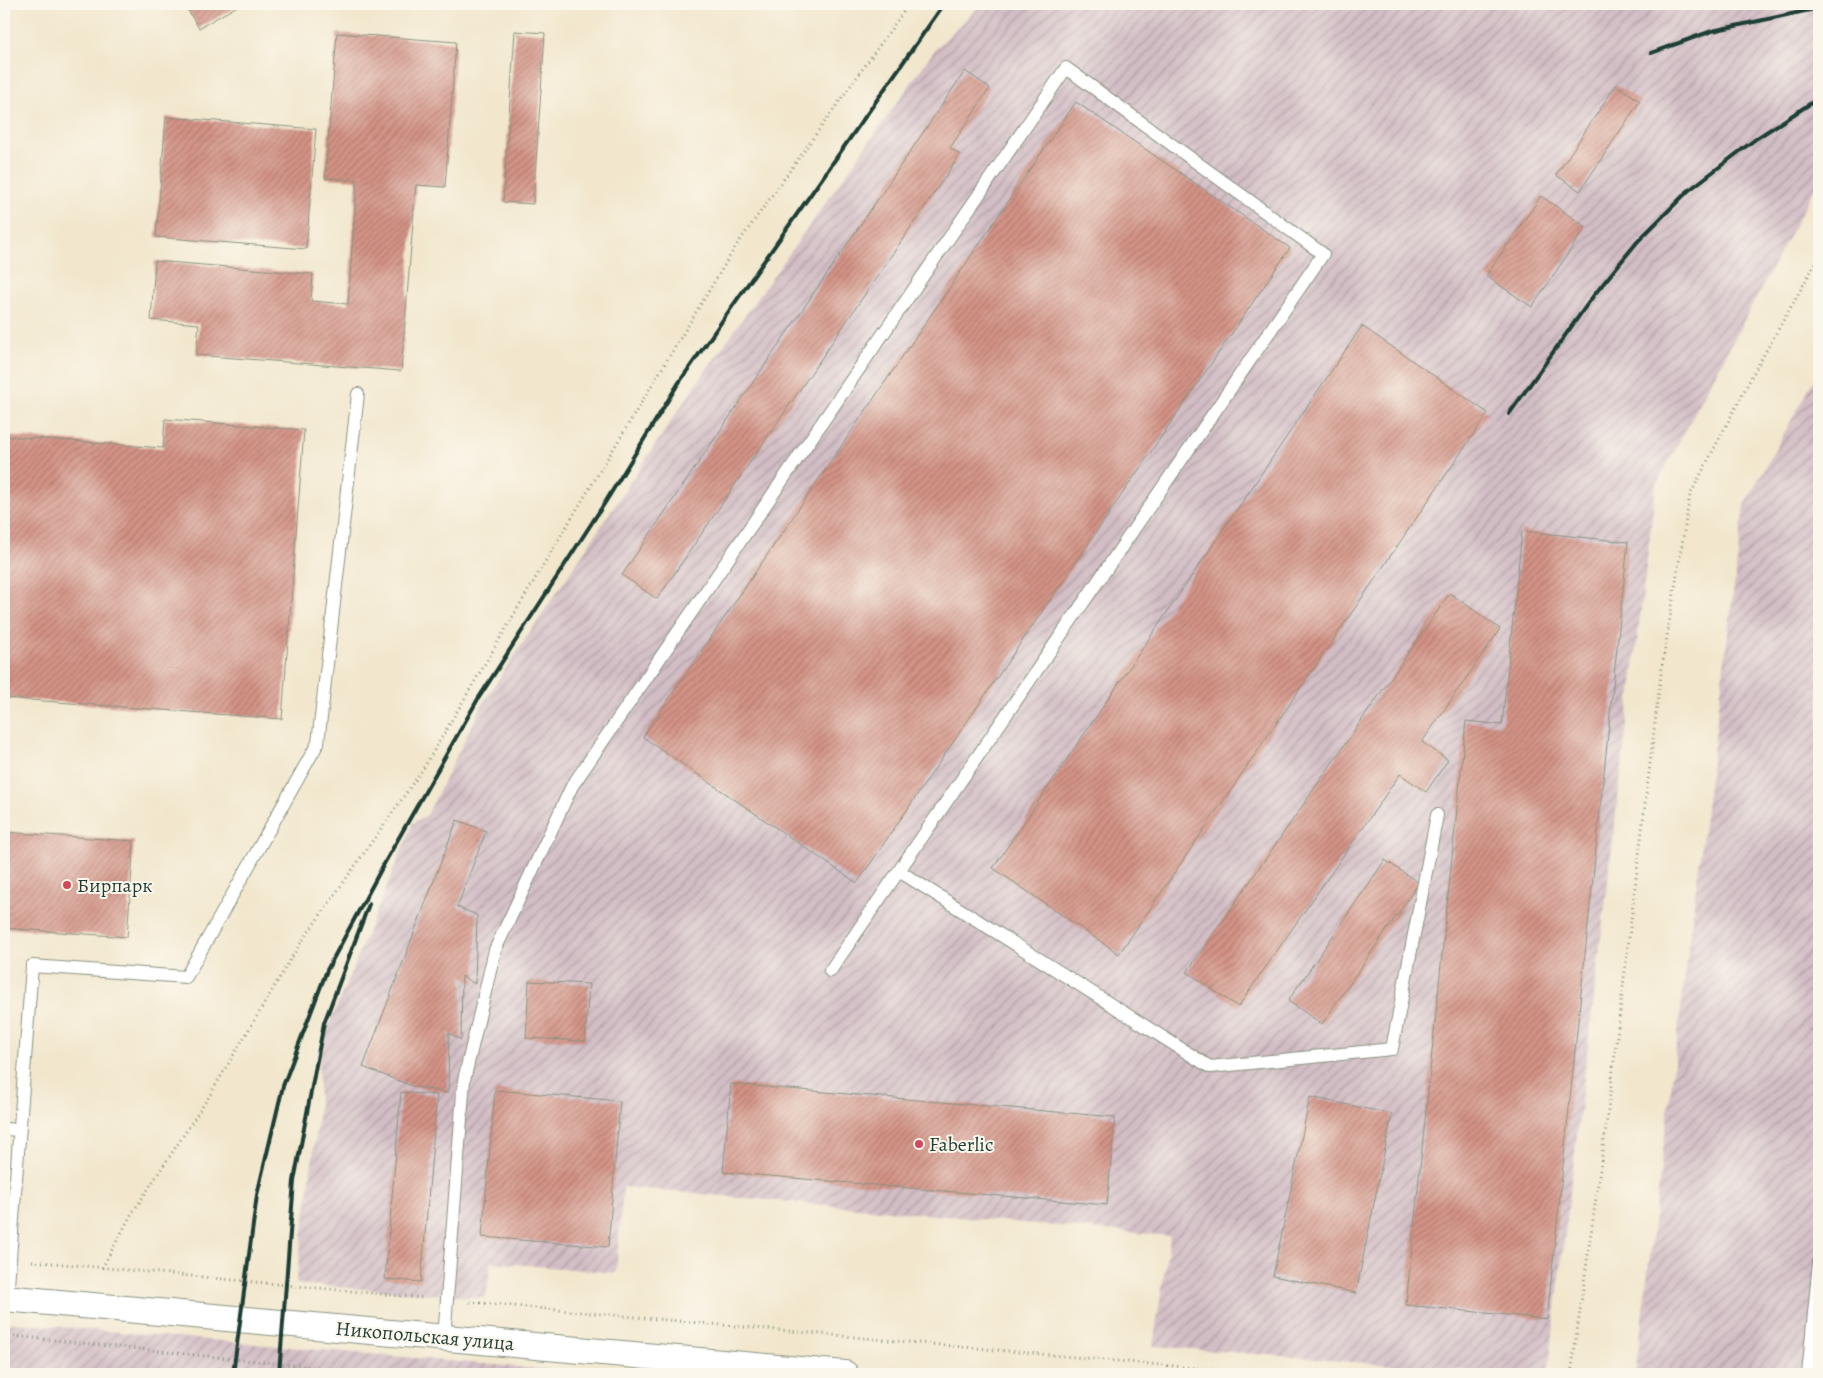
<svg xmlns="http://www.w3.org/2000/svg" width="1823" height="1378" viewBox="0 0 1823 1378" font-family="Alegreya,serif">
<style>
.industrial{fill:url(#industrial-furrows)}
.building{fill:url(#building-hatch)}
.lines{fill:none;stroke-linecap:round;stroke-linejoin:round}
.service-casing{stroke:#889280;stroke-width:14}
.minor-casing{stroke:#889280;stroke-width:28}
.path{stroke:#889280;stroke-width:3;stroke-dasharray:1 4;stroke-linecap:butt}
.service{stroke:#fff;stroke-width:12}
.minor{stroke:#fff;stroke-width:26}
.rail{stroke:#1f3d34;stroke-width:4}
.poi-dot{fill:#d1495b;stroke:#fbf7ec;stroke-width:2}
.labels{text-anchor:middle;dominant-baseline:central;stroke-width:4;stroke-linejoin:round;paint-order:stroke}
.poi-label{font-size:20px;fill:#1f3d34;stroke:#fbf7ec;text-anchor:start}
.street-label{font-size:20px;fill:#1f3d34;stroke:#fbf7ec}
</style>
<defs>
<pattern id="industrial-furrows" width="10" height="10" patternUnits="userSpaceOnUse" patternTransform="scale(1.25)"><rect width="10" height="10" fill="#d2bdc5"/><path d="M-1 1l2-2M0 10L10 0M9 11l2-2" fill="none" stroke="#aa9ba1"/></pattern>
<pattern id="building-hatch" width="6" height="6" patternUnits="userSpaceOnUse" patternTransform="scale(1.25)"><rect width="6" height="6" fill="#d49386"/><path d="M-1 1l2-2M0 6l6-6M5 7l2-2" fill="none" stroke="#ab796e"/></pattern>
</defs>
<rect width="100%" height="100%" fill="#fbf7ec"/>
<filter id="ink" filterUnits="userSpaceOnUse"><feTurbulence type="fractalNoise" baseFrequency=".02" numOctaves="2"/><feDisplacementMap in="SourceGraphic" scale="10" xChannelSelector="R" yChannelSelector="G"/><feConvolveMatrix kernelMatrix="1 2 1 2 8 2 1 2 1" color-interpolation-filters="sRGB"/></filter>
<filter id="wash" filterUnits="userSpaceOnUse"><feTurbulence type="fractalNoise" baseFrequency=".0096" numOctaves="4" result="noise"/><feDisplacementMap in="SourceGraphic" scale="20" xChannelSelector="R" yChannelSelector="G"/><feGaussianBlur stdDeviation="1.12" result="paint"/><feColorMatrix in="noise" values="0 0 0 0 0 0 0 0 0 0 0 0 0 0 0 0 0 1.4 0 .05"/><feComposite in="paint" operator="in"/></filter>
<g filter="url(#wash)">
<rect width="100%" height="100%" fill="#f2e7cd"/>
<path class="industrial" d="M982 4H1819V180L1656 485 1548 1374H1504L1153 1346 1170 1236 623 1187 616 1273 491 1262 486 1298 296 1284 319 1108 318 1052 413 823 427 815 484 701 692 390 936 48Z
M1819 370V1374H1635L1744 506Z
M4 1322 597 1374H4Z"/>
<g id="blocks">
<path class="building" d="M184 4H241L199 28Z
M515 31 545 33 533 204 503 202Z
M337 33 456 42 445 187 416 185 401 371 196 355 199 324 151 320 155 261 313 274 311 301 348 304 357 180 325 178Z
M965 71 990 88 950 148 960 155 657 599 622 575Z
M1616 85 1640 101 1580 191 1556 175Z
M1076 102 1290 248 857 883 643 737Z
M166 117 316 129 306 249 156 237Z
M1541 196 1586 227 1532 307 1486 276Z
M1362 326 1488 413 1119 954 993 868Z
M165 419 304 430 282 719 4 698V436L163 448Z
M1522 531 1628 542 1547 1319 1406 1305 1466 721 1502 725Z
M1450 593 1500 629 1422 742 1448 760 1426 792 1400 774 1238 1007 1187 972Z
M457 820 486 831 457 907 477 915 475 984 462 976 461 1040 449 1033 448 1093 412 1086 363 1067Z
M4 832 134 841 127 937 4 928Z
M1385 860 1419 883 1322 1024 1288 1001Z
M529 981 589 984 585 1041 526 1038Z
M731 1084 1115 1117 1107 1205 723 1172Z
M495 1090 620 1101 608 1247 482 1237Z
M401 1092 437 1095 421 1282 385 1279Z
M1310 1097 1392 1114 1356 1293 1273 1276Z"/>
</g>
</g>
<g filter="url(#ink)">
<use href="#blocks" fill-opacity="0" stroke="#889280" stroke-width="1"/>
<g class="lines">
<g class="service-casing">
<path id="service" d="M899 871 1210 1067 1392 1049 1437 815
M4 1129 19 1130
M7 1299 32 966 186 977 318 743 358 394
M444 1338 464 1080 495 950 572 786 1066 68 1323 254 830 971
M1808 1374 1819 1262"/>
</g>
<g class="minor-casing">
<path id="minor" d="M4 1298 845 1374"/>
</g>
<path class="path" d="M32 1261 424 1298
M102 1268 131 1215 208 1098 298 947 423 769 545 562 736 246 909 4
M470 1302 1260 1374
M4 1335 379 1374
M1571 1374 1606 1127 1661 673 1690 495 1753 374 1819 257"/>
<use href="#service" class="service"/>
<use href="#minor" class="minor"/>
<path class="rail" d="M1651 53 1712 31 1819 8
M1509 414 1594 295 1638 241 1688 191 1757 138 1819 98
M233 1374 257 1195 283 1086 327 970 385 862 478 699 606 501 678 384 944 4
M279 1374 294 1181 324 1023 369 904"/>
</g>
</g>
<g class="poi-dot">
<circle cx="67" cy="885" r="5"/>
<circle cx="919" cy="1144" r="5"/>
</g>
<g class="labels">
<g class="poi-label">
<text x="77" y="885">Бирпарк</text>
<text x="929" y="1144">Faberlic</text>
</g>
<g class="street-label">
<text transform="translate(425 1336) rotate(5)">Никопольская улица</text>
</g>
</g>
<rect width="1823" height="1378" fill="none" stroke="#fbf7ec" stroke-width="20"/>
</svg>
